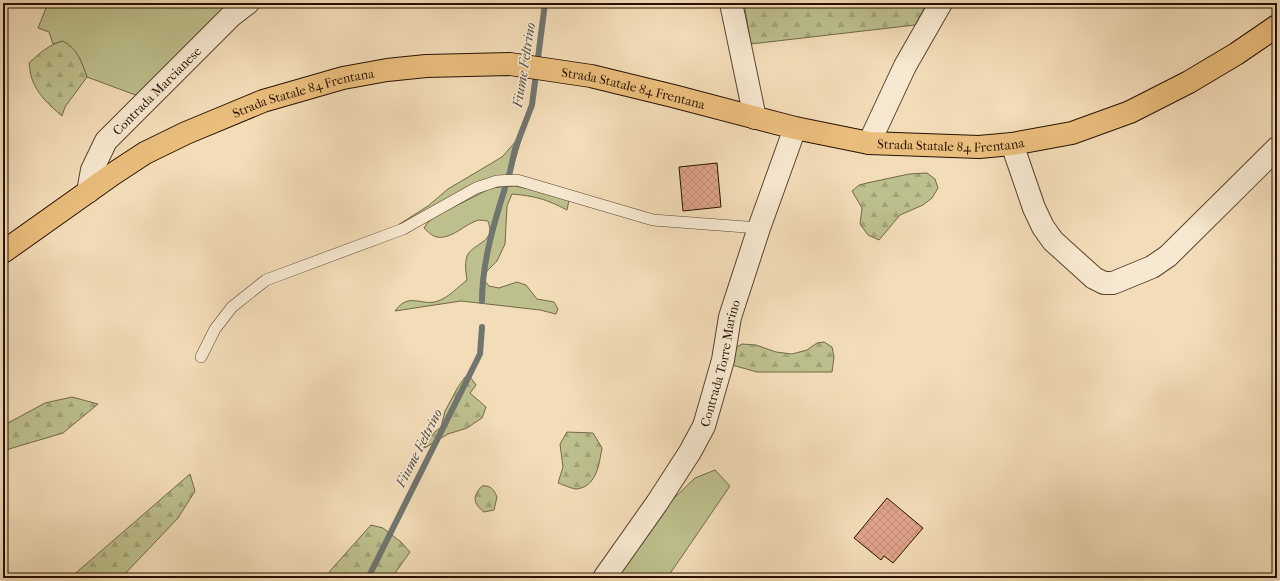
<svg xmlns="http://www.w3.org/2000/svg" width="1280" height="581" viewBox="0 0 1280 581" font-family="'IM FELL French Canon',serif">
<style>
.grass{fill:#bdc08d;stroke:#726846}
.forest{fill:url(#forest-firs);stroke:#726846}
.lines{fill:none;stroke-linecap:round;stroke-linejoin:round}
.stream{stroke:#717570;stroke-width:6}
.building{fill:url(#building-cross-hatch);stroke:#281000}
.service-casing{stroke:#5b432e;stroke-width:12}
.minor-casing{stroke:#5b432e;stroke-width:24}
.primary-casing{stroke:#281000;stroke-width:24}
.service{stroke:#f7e9d1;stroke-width:11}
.minor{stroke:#f7e9d1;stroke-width:22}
.primary{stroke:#eabe7c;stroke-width:22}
.labels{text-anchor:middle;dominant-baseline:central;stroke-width:3;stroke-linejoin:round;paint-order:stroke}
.street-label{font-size:13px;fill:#281000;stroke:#f7e9d1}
.water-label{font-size:14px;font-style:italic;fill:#534b41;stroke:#f7e9d1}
</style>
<defs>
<pattern id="forest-firs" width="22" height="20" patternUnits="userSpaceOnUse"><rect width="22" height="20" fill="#bdc08d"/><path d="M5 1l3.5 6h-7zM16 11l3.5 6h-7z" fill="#a2a478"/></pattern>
<pattern id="building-cross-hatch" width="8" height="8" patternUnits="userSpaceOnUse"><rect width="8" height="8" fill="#dfa48a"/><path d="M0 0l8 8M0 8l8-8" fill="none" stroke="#bf8c75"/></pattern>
</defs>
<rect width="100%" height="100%" fill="#f3ddb8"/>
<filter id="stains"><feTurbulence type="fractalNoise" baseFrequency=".005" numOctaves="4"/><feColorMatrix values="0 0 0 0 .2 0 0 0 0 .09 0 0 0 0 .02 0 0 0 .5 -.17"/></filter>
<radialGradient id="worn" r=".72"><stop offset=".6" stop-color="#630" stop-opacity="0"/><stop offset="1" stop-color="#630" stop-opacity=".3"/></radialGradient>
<path class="grass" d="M48 3H235L138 96 87 77 80 59 63 41 53 44 49 32 38 28Z
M523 133 511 174 486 181 398 225 428 206 448 189 502 157Z
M515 186 545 192 569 200 567 210C546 199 535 196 512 194L507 206 505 244 497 261 487 271 484 280 489 286 499 288 517 282 526 285 537 299 554 302 558 309 556 314 540 310 461 301 395 311C409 291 422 307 438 301 449 297 458 287 467 280 466 272 464 262 468 254 474 245 489 242 490 231 490 228 489 224 488 221 485 221 482 220 479 220 466 223 451 240 437 237 432 236 428 232 424 228L428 222 436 216 491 188Z
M715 470 730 486 667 578H615L669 503 695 478Z"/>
<path class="forest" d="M744 3H927L915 25 751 44Z
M63 41C78 49 81 61 87 77L65 107 62 116C50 106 37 94 32 79 30 74 30 68 29 63 40 53 48 45 63 41Z
M927 173 935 179 938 188 932 198 923 205 900 215 879 240 868 235 860 224 862 208 852 191 859 185 867 183 909 174Z
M824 342 832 347 834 357 832 372H757L732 365 735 348 742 344 756 345 776 352 792 354 807 350 817 343Z
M465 377H470L476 385 470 393 486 407 482 418 467 428 448 434 423 449 430 436 441 427 445 411 458 387Z
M72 397 98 404 63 433 9 449 3 453V424L8 423 45 403Z
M567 432 593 433 602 448C599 464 597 486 577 489 572 489 564 485 558 483L563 467 560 444Z
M190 474 195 491 178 518 121 578H70Z
M482 486C491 485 494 490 497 497L494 510 484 512C473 503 472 497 482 486Z
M371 525 383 528 401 542 410 552 395 573 389 578H326L330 571Z"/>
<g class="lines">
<path class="stream" d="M509 176 515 149 532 105 545 3
M482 301C482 263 494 223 505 188
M368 578 480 354 482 327"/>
</g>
<path class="building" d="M717 163 721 207 683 211 679 167Z
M887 498 923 528 893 563 884 556 881 560 854 538Z"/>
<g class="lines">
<g class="service-casing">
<path id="service" d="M201 357 215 329 232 307 266 280 403 229 476 188 497 181 517 180 653 220 759 228"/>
</g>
<g class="minor-casing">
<g id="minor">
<path d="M731 3 755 118"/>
<path d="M869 143 905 66 941 3"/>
<path d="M1012 144 1034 208 1043 227 1053 241 1094 278 1104 283H1113L1152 267 1168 256 1277 148"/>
<path id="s1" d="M88 192 92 170 106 141 231 16 248 3"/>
<path id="s2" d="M604 578 657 503 690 452 704 426 723 360 730 317 759 228 795 128"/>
</g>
</g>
<g class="primary-casing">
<g id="primary">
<path id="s3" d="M3 252 113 174 145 153 186 133 263 101 343 78 387 70 426 66 510 64 591 76 673 96 795 128 869 143 979 147 1012 144 1072 133 1130 112 1189 82 1236 54 1277 26"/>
</g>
</g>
<use href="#service" class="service"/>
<use href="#minor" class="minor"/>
<use href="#primary" class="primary"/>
</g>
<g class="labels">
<g class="street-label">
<text stroke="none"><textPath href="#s3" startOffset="679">Strada Statale 84 Frentana</textPath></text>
<text stroke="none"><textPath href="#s1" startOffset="126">Contrada Marcianese</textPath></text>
<text stroke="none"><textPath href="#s3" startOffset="343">Strada Statale 84 Frentana</textPath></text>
<text stroke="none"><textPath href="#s3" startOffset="1003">Strada Statale 84 Frentana</textPath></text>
<text stroke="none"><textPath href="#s2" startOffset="247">Contrada Torre Marino</textPath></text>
</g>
<g class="water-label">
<text transform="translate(524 65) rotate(-81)">Fiume Feltrino</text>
<text transform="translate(419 448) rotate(-63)">Fiume Feltrino</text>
</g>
</g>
<rect width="1280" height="581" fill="none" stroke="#f3ddb8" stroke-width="16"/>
<rect x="4" y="4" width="1272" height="573" fill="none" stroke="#281000" stroke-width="2"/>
<rect x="8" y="8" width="1264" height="565" fill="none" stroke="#281000"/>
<rect width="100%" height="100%" filter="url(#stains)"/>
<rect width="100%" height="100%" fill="url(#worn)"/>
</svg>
